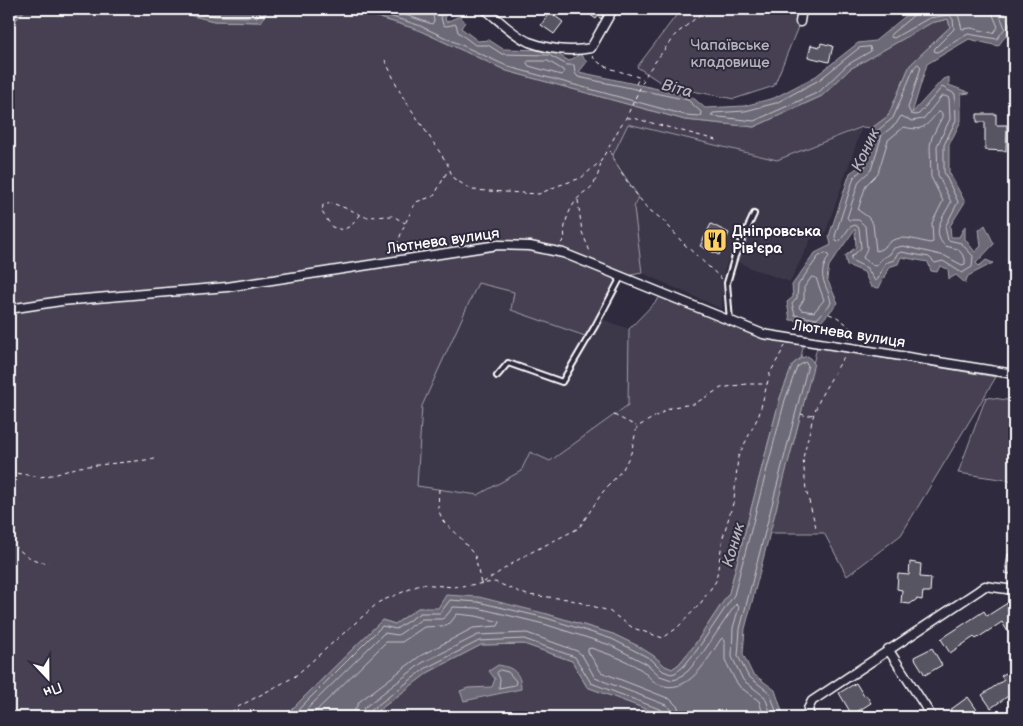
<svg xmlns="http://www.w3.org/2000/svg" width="1023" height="726" viewBox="0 0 1023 726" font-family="'Balsamiq Sans',sans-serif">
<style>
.built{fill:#3c3749}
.green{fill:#464152;stroke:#a2a0a8}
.water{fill:#6d6a77;stroke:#a7a6ad}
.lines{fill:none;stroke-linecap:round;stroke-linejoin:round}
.shore{stroke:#c5c3c9;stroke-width:1}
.building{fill:#595564;stroke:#fff}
.lane-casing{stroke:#fff;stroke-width:8}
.street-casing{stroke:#fff;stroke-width:11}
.path{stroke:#fff;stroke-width:1;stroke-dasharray:4 4;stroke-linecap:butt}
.lane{stroke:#2f2a3d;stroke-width:4}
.street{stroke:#2f2a3d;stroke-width:8}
.labels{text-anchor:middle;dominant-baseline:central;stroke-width:4;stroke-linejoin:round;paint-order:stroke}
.park-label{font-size:15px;fill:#b5b3ba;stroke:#2f2a3d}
.poi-label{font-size:15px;font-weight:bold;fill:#fff;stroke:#2f2a3d;text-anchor:start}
.street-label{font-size:15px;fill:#fff;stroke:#2f2a3d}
.water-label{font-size:16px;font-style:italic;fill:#b6b4bb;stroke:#2f2a3d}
</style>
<rect width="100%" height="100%" fill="#2f2a3d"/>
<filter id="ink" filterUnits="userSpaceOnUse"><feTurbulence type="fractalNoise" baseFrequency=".02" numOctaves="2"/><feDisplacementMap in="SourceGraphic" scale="10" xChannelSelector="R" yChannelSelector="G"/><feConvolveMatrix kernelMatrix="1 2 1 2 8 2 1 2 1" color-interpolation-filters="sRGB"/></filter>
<g filter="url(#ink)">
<path class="built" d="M628 124 777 160 862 127 824 237 811 239 790 282 750 268 729 257 723 274 722 309 642 273 634 208 638 196 612 157Z
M478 283 514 292 511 310 585 336 596 317 629 329 628 405 550 461 530 452 521 471 478 495 417 487 422 406Z"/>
<path class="green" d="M26 9H164L214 21 261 22 268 9H351L416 29 507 71 685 120 754 127 822 96 850 69 931 23 948 19 950 27 910 65 888 116 872 128 862 127 777 160 628 124 612 157 638 196 634 208 642 273 621 277 585 336 511 310 514 292 478 283 422 406 417 486 478 495 521 471 530 452 550 461 628 405 629 329 663 294 763 334 804 341 801 358 793 364 780 398 729 593 693 647 679 664 672 669 665 666 654 656 638 646 613 634 547 614 418 608 395 624 382 620 284 717H9V21H15Z
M681 9H802L800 22 774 86 734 99 666 86 637 67Z
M817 347 996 377 901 535 847 576 824 533H769L801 414Z
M986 397 1014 401V481L958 473Z
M524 644 572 661 587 687 667 717H370L429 672 481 645Z"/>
<path class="water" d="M9 9H26L15 21H9Z
M164 9H268L261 22 214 21Z
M351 9H439L444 11 446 22 460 16 465 22 461 28 478 41 489 40 503 49 551 50 569 61 580 54 587 62 579 72 691 96 705 108 744 106 774 98 816 76 858 43 875 41 914 9H1006L1004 11 1011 29 998 46 969 39 927 64 912 113 943 79 949 77V85L970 93 961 94V121L949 145V172L965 202 950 226 951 237H959L965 226V239L975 252 981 246 979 230 985 225 994 244 976 263 979 266 986 260 993 263 968 276 965 283 956 275 949 279 948 269 940 266 937 272 931 271 928 262 901 257 898 264 889 267 879 288 871 287 864 272 847 265 845 256 856 247 855 229 829 266 827 279 838 303 820 323 813 325 807 321 790 320 787 302 793 297 792 285 815 253 831 245 829 236 850 173 861 165 872 128 888 116 910 65 950 27 948 19 931 23 850 69 822 96 754 127 685 120 507 71 416 29Z
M808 356 814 363 745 629 743 654 752 673 775 690 784 717H667L587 687 572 661 524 644 481 645 429 672 370 717H284L382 620 395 624 418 608H438L446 595 479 597 547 614 613 634 638 646 654 656 665 666 672 669 679 664 693 647 729 593 780 398 793 364 801 358Z
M498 665C513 667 521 673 521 689L464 701 460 691 468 688 492 687 495 679 489 671Z"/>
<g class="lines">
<path class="shore" d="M184 9 215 16 257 17 262 9
M367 9 418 25 509 67 685 115 700 116 702 115 701 112 688 100 578 77 575 73 574 65H567L549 55 502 54 488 45H475L458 32 456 24 447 26 443 25 439 9
M388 9 432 24 434 21 432 9
M916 9 914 15 891 34V37L894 38 929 18 949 15 953 19 954 29 935 48 934 51 937 52 968 34 997 39 1005 28 999 13 1000 9
M951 9 958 14 962 29 971 28 993 33 998 27 993 15V9
M870 47 871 51 847 65 819 92 754 121 711 116 713 113 745 111 776 103 819 80 859 48Z
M529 61H548L563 70 564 73 561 75 529 66 527 63Z
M918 64 921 67 908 108 911 114 915 115 919 114 942 87 955 94 956 120 944 145V172L958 202 945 227 948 240 961 243 973 256 972 267 962 273 943 261 935 263 929 257 901 252 897 254 894 260 885 263 878 279 875 281 867 268 851 260V257L861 248 859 228 855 225 850 227 839 242 836 241 835 236 854 177 865 167 877 131 893 118 914 68Z
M942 96H945L949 98 950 119 937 146 938 175 951 202C944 216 930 232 945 246L958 249 965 258V264L962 265 945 256 903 246 894 248 890 254 881 259 877 265 874 266 863 258 867 248 865 226 859 220H849L847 218 859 181 871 170 882 135 896 124 901 116 912 121 923 119Z
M938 112 942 113V117L932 137 930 146 931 177 943 201 932 223 933 242 930 243C919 241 904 235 893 240 886 244 884 249 876 251L873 224 868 217 858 210 866 185 878 173 888 140 904 127C923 132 926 126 938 112Z
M826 253 829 256C815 279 828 283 831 303L817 319 795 315 792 304 797 298 798 285 818 257Z
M812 277 816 278 824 300 814 312 801 310 799 307 804 299V288Z
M500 670 508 672 516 681 515 685 499 688 500 679 497 673Z
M291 717 382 626 396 629 420 613H440L450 600 478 602 546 618 612 639 651 659 663 671 671 674 675 673 683 667 697 650 734 595 785 400 797 367 805 362 808 365 740 629 738 656 748 676 770 693 778 717
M299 717 384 633 398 635 422 619H442L447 615 453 607 478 608 544 624 610 645 647 664 660 676 672 680 677 679 688 671 702 654 736 604 739 607 733 628 732 657 743 680 765 697 772 717
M310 717 386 642H402L424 627 444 626 451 622 457 614 476 616 500 622 498 626 473 628 420 656 360 701 355 709 354 717
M361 717 362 712 365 707 422 663 478 635 527 633 577 651 582 655 595 678 666 705 671 710 672 717
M368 717 370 711 426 668 479 641 524 639 575 657 591 683 662 710 665 713 666 717
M680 717 678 707 670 699 601 672 588 652V649L591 648C608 654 625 659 640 669 647 673 651 681 658 684 688 697 707 660 721 639L723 638 725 641V660L735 680 740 687 759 701 764 717"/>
</g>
<path class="building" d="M582 9H605L606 10 601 19 598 16 596 19Z
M550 12 563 22 554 34 541 25Z
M821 43 833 46 829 62 808 57 811 45 820 47Z
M977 114H996V125H1007L1006 151 985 150V122H977Z
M711 224 729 233 719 255 700 246Z
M1008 554 1014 555V575L1005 573Z
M910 562 921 564 920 577 931 578 930 592H923L922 600 917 599 910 604 901 603 902 590 897 589 898 574 909 575Z
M1009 602 1014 610V628L1008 632 1002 622 976 639 974 637 950 653 941 639 984 611 987 616Z
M932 648 942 665 925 675 914 657Z
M1014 668V692L991 708 982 695 1004 680 1001 676Z
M856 683 864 696 866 695 871 703 852 715 839 693Z
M968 697 982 717H955L950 710Z"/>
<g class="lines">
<g class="lane-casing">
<path id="lane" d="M730 321 727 283 735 256 754 214
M497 376 508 363 562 382 595 326 621 277"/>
</g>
<g class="street-casing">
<path id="street" d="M485 9C499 20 513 35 529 42 548 49 571 52 591 48L613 9
M800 22 802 9
M9 309 61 301 227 287 498 245 530 246 563 253 763 334 1014 374
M888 649 932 717
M810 717 808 709 812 701 978 591 985 586 1014 590
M1006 717 1014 712"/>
</g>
<path class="path" d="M707 9 675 35 647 73 626 118 621 125 609 147 612 157 630 186 647 208 664 221 683 243 722 279
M592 56C602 70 628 72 643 79
M385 60 401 94 447 163 453 178 472 190 539 194 557 186 581 178 601 161 608 148
M636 84 639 78
M627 118H633L716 140
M578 200 582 232 591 254
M360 215 352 225 343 230 332 227 322 212 323 205 332 203 353 211 365 217 393 216 405 223
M561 243 565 239C562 223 571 204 583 193 586 191 590 189 592 186 597 180 600 169 601 161
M396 253C399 234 407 219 416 202L434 196 448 170
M829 314 837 317 849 326 850 340
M1014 410 1011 415 1010 442 1014 446
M801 414 807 416 813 414
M614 415 636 426
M9 472 40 477 57 474 79 467 155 459
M439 489 438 509 443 521 459 536 475 556 481 584 524 556 579 528 602 493 623 469 631 453 637 427 672 407 694 404 721 388 746 384H767
M816 527 806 490 803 458 814 413 822 394 845 355
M9 539C21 553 30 561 49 563
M225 717 238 707 294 677 379 602 422 584 453 587 495 582 527 595 568 599 609 611 633 628 663 638 677 628 700 604 716 581 723 537 734 500 738 457 759 415 770 373 785 346"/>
<use href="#lane" class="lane"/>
<use href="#street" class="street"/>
</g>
</g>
<defs>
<g id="restaurant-square" transform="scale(1.25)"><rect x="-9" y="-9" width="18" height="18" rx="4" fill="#ffd166" stroke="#2f2a3d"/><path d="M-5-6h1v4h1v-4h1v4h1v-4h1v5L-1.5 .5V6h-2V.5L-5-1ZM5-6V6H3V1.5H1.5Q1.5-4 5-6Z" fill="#111"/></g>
</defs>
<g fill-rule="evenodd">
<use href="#restaurant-square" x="715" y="240"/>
</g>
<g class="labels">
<g class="park-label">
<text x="730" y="45">Чапаївське<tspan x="730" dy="17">кладовище</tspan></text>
</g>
<g class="poi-label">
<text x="732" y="231">Дніпровська<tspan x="732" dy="17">Рів'єра</tspan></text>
</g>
<g class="street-label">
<text transform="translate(443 241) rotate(-8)">Лютнева вулиця</text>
<text transform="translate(849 334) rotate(9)">Лютнева вулиця</text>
</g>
<g class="water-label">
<text transform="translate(677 89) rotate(15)">Віта</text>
<text transform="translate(866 150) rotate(-65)">Коник</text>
<text transform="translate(734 545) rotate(-74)">Коник</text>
</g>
</g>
<rect width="1023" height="726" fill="none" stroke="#2f2a3d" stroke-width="30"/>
<rect x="15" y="15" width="993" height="696" fill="none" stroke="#fff" stroke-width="2" filter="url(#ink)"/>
<g transform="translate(48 678) rotate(158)" stroke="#2f2a3d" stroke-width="4" paint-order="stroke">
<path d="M0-4L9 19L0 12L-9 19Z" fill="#ffffff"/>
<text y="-8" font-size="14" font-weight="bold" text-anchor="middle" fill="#ffffff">Пн</text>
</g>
</svg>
